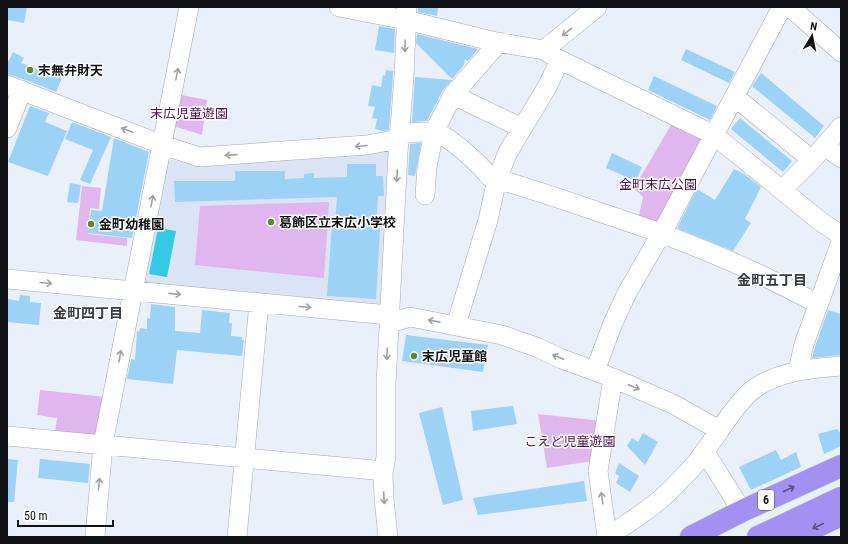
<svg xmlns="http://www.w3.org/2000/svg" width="848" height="544" viewBox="0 0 848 544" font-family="'Roboto Condensed','Noto Sans JP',sans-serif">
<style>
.built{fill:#dbe4f4}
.green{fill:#dfb6ed}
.water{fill:#32cbe3}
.building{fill:#9cd2f5}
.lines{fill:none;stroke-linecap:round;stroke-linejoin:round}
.minor-casing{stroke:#a4a9b3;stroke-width:20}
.highway-casing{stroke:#cfcfd0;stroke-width:23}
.minor{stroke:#fff;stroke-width:19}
.highway{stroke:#a291f2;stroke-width:22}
.oneway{stroke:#9fa0a1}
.oneway2{stroke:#585184}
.poi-dot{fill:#5c8c20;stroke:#fff;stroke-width:1.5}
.labels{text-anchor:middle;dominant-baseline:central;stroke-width:3;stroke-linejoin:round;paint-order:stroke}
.shield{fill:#fff;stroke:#57585b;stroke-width:1}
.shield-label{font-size:12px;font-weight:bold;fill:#0f1115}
.poi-label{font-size:13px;font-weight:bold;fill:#0f1115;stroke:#fff;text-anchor:start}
.park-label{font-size:13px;fill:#471156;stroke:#fff}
.neighbourhood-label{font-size:14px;font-weight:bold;fill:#373b43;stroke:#fff}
</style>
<rect width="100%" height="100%" fill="#eaf0fa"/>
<path class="built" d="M394 151 382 302 377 305 147 284 143 280 166 158 194 165Z"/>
<path class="green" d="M176 94 207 100 202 135 170 125Z
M674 120 705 136 657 226 638 220 643 197 634 188Z
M82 186 101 188 99 209 90 208 88 234 127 238V246L76 240Z
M329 202 324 278 195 265 200 206Z
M40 390 105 397 99 432 91 437 55 433 57 418 37 415Z
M538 414 602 421 593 461 547 468Z"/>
<path class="water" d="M158 228 176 231 167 277 149 274Z"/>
<path class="building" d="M7 7H27L24 23 7 20Z
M418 7H438L437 16 418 12Z
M379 26 395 29 394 53 375 50Z
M417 34 478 49 468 61 465 59 464 65 452 79 416 43Z
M686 49 735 72 729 83 681 60Z
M13 52 24 58 21 63 62 78 56 92 26 80 7 74V64Z
M386 70 393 71V76L389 130 383 131 375 129 377 119 372 118 375 107 368 106 372 85 381 87 383 75 385 76Z
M761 73 824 126 815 138 752 86Z
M654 76 717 106 710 120 648 90Z
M415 77 452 80 443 90 427 121 412 122Z
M30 106 49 113 45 122 67 131 48 176 8 162Z
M740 118 792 161 783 172 731 129Z
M72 122 111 137 90 184 80 180 93 150 65 139Z
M114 138 149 152 132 238 88 233 91 210 102 211Z
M421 143 415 176 408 175 410 144Z
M612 153 642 167 636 181 606 168Z
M347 164H376V176H383L384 196H378L376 228H380L376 299 327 296 332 225H335L337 197 175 202 174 181H235V171H285V179L304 178V174L314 173V178L347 177Z
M734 169 744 174 761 187 745 219 751 223 733 251 677 228 697 189 715 200Z
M70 183 81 185 78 203 67 202Z
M20 295 30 296V302L41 303 39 325 7 322 8 299 19 301Z
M151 304 175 307V331L200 333 202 310 230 313 229 323H232L231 336 242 337V340H244L242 356 177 350 173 384 127 379 131 359 135 360 137 331 139 332 140 328 147 329V318L150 319Z
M828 310 841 314V355L812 358 815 347Z
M406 335 488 345 483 372 402 361Z
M513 406 517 424 473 431 471 411Z
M442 407 463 500 443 505 419 413Z
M837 429 841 434V446L824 454 818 434Z
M643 433 658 442 645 465 627 446 632 438 638 442Z
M776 450 781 460 796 452 801 467 751 490 739 467Z
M7 459 18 460 14 502H7Z
M40 459 90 464 88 483 38 478Z
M619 463 639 476 630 492 616 483 619 476 615 473Z
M584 481 587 501 478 515 473 498Z"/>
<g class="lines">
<g class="minor-casing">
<path id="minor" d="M339 7 406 20 496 42 544 50 597 7
M790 7 841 52
M544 50 560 60 714 135 820 221 841 235
M7 85 163 145 199 157 367 145 399 139
M453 95 522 128
M735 97 812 160
M7 128 22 90
M399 134C408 133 426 131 434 132 450 136 479 164 490 177 533 189 575 204 617 218 686 241 754 269 818 304
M825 146 841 158
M782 190 812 160 841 127
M425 195 427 167 434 132 453 95 499 42
M7 279 389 315
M389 321 394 322 410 317 502 335 536 347 562 359 606 375
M456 325 488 220 497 179 508 152 547 87 560 60
M595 371 613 323 627 293 665 227 782 7
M798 371 804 344 841 242
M7 436 374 470 383 473
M705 452 742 511
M95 537 103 444 189 7
M237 537 259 303
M388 537 384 499 383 473 386 457V384L398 153 404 77 407 7
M607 537 598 471 613 378 675 405 719 430
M608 537C626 524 646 512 662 498 672 489 681 479 690 470 712 446 726 415 749 393 772 372 812 368 841 366"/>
</g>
<g class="highway-casing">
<path id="highway" d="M691 537 742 511 841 466
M758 537 841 498
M795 537 841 515"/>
</g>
<use href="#minor" class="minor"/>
<use href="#highway" class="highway"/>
</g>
<defs><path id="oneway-shaft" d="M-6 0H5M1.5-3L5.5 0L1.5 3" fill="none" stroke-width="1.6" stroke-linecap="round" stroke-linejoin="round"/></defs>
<g class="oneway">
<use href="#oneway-shaft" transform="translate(567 32) rotate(141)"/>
<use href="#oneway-shaft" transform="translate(405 46) rotate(92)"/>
<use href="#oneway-shaft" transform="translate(177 74) rotate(-79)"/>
<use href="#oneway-shaft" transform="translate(127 130) rotate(-158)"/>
<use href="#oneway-shaft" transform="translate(361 146) rotate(175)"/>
<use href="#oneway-shaft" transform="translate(231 155) rotate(176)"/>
<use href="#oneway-shaft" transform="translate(397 176) rotate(93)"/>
<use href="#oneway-shaft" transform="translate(152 201) rotate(-79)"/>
<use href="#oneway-shaft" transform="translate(46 283) rotate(5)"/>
<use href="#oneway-shaft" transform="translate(175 294) rotate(6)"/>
<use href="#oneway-shaft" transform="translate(305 307) rotate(5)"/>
<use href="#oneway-shaft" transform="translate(434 321) rotate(-169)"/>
<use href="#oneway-shaft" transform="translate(387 354) rotate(93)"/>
<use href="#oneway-shaft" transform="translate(120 356) rotate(-79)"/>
<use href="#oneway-shaft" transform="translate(558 357) rotate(-157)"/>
<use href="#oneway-shaft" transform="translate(634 387) rotate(23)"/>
<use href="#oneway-shaft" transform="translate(99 484) rotate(-85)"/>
<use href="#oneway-shaft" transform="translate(384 498) rotate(87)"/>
<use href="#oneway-shaft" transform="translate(602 498) rotate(-98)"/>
</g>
<g class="oneway2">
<use href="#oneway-shaft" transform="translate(789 489) rotate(-25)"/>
<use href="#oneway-shaft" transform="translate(818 526) rotate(155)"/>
</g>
<g class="poi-dot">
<circle cx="30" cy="70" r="4"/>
<circle cx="271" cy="222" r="4"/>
<circle cx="91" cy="224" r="4"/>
<circle cx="414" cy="356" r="4"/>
</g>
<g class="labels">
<rect class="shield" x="758" y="490" width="16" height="20" rx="3"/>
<g class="shield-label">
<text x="766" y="500">6</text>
</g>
<g class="poi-label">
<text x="38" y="70">末無弁財天</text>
<text x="279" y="222">葛飾区立末広小学校</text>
<text x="99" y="224">金町幼稚園</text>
<text x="422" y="356">末広児童館</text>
</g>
<g class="park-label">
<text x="189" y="113">末広児童遊園</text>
<text x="658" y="184">金町末広公園</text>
<text x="570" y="441">こえど児童遊園</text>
</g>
<g class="neighbourhood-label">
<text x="772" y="280">金町五丁目</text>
<text x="88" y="313">金町四丁目</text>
</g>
</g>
<rect width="848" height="544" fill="none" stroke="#0f1115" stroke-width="16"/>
<g transform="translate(812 36) rotate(10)" stroke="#ffffff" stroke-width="3" paint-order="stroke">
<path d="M0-3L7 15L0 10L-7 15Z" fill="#0f1115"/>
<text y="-6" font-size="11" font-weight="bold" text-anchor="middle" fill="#0f1115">N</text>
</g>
<path d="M18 520v6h95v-6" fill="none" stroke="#0f1115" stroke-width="2"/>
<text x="24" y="520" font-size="12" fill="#0f1115" stroke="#ffffff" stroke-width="3" paint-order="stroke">50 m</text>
</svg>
